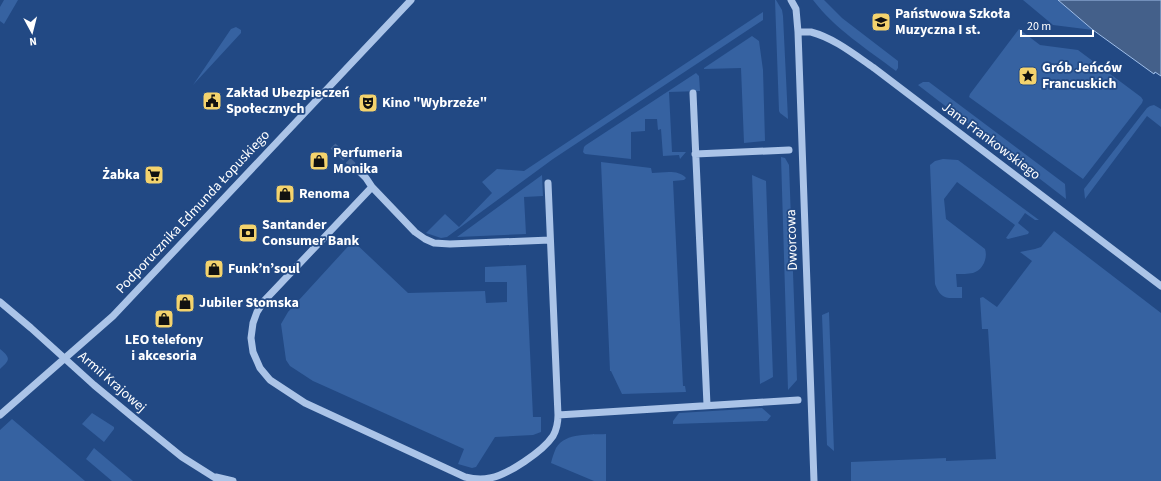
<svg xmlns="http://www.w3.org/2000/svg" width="1161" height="481" viewBox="0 0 1161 481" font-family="'Source Sans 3',sans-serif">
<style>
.green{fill:#3662a1}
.water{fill:#44608a;stroke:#9fbee9}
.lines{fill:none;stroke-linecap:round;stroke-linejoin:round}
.minor-tunnel{stroke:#436496;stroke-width:7;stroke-dasharray:7 3.5;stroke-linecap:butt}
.minor{stroke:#abc4e8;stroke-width:7}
.labels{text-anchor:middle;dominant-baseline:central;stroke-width:3.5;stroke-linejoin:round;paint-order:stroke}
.poi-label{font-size:14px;font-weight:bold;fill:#fff;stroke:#224984;text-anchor:start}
.street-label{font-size:14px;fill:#fff;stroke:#224984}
</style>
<rect width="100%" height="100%" fill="#224984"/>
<path class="green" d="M4 0H18L4 24 0 21V7Z
M775 0H776L782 10 783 16 788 119 780 113 779 111Z
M813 0H824L842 18 898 61V68L896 71C867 49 835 29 813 0Z
M1023 0H1058L1093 30 1053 25Z
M763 12V20L553 159 447 237 441 238 426 233 445 214 459 227 492 193 482 182 497 169 524 171Z
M236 27 241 30V33L193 85 231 29Z
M1019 29 1040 45 1078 50 1141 97 1143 100 1142 103 1083 179 969 97 970 94Z
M752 36 759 41 763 70 765 141 744 143 741 68 704 69V68Z
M696 73 699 76 700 91 669 92 672 152H686L680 159 679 155 663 156 661 129 658 130 657 119H645V131L631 132V159L585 154 583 152 584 147 586 145Z
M923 82H929L1065 184 1066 199 918 85Z
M1154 105 1161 109V127L1147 116 1085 199 1084 189 1147 108 1150 106Z
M781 157 785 158 789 165 797 380 788 390Z
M943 159 958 160 1039 220H1035L1025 213 1018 223 1029 232 1028 234 1008 239 1006 238 1015 225 957 182 944 199 946 219 985 249C988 258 983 270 973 273 968 274 962 274 956 274L957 287H962V298C947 298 941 300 935 284L930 165 935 161Z
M601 162 651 168 652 173C663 173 678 169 686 178L684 180 673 181 683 386H685L686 392 622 394 611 371H610Z
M542 175 543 196 524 197 526 234 457 237Z
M752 175 766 181 773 377 760 384Z
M1054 231 1161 313V481H851V462L946 458V461L996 459 988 329H982L980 298 983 297 997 307 1032 261 1020 252 1035 249 1041 247Z
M353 241 408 293 485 291 486 303 507 302V282H485V267L526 265 533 417H541V432L533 435 495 437 476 467 472 468 458 464 464 449 322 385 313 381 290 366 286 360 281 324 288 312Z
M829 312 834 451 827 445 822 315Z
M0 349C11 358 10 360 0 369Z
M762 408 771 416 767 421 673 424V421L679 413Z
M92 413 114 427V429L104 442 82 424Z
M12 419 85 481H0V430Z
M606 434V481H594L551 463C552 458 554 453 556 448 566 432 590 435 606 434Z
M94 448 133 481H112L86 459Z"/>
<path class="water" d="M1058 0H1161V76L1155 72 1154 74 1093 30Z"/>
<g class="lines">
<path class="minor-tunnel" d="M333 146 359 171"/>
<path class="minor" d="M791 0 796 9 798 32 814 481
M798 32C802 32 807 32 811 32 834 38 855 55 874 68L1161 286
M693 93 707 405
M695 154 789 150
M359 171 366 178 372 187 264 301 257 312 253 323 251 338 253 352 260 368 270 380 305 403 465 477C473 479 481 480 490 478 508 475 543 451 553 436 557 429 558 423 558 415L798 400
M548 183 558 415
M372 187 415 232 425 239 434 243 450 244 550 240
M0 302 31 328 94 385 135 419 182 457 220 481
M0 415 113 316 411 0
M216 477 233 481"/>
</g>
<defs>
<g id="school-square" transform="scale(1)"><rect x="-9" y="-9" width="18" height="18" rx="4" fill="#f4d36d" stroke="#224984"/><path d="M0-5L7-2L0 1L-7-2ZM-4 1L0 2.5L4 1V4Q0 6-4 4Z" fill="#111"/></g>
<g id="sight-square" transform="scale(1)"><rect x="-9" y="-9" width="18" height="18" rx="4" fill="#f4d36d" stroke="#224984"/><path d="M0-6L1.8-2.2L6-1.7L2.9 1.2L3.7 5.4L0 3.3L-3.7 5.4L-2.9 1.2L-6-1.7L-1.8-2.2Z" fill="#111"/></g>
<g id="civic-square" transform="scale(1)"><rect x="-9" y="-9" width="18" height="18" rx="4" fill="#f4d36d" stroke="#224984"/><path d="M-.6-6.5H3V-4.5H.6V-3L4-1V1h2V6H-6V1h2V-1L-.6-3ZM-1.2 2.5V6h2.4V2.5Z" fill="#111"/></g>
<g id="theatre-square" transform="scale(1)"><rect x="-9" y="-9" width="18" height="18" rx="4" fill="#f4d36d" stroke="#224984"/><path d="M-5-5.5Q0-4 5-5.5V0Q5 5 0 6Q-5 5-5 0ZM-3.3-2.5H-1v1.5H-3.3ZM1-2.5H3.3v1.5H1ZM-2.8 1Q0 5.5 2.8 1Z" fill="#111"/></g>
<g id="shop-square" transform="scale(1)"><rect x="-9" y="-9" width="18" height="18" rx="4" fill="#f4d36d" stroke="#224984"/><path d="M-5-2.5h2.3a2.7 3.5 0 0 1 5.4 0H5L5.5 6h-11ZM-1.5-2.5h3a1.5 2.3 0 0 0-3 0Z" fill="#111"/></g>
<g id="supermarket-square" transform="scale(1)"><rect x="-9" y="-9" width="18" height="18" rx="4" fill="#f4d36d" stroke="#224984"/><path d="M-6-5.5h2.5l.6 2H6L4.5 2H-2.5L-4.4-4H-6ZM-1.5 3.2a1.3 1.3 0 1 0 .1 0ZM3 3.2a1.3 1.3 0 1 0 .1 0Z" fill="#111"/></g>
<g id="bank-square" transform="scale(1)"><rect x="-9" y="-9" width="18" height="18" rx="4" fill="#f4d36d" stroke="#224984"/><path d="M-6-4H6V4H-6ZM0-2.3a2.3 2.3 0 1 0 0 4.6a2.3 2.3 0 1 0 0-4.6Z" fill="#111"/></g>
</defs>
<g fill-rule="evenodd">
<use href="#school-square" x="881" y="22"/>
<use href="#sight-square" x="1028" y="76"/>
<use href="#civic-square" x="212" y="101"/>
<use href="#theatre-square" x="368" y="103"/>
<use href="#shop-square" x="319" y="161"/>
<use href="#supermarket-square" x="154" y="175"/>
<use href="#shop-square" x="285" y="194"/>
<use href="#bank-square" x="248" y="233"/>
<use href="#shop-square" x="214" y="269"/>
<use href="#shop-square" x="185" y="303"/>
<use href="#shop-square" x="164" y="319"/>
</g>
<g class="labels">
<g class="poi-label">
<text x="895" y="14">Państwowa Szkoła<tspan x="895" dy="16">Muzyczna I st.</tspan></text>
<text x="1042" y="68">Grób Jeńców<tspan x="1042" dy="16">Francuskich</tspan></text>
<text x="226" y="93">Zakład Ubezpieczeń<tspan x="226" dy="16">Społecznych</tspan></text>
<text x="382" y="103">Kino "Wybrzeże"</text>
<text x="333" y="153">Perfumeria<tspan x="333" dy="16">Monika</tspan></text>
<text x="140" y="175" text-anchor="end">Żabka</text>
<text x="299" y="194">Renoma</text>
<text x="262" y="225">Santander<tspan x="262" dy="16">Consumer Bank</tspan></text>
<text x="228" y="269">Funk’n’soul</text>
<text x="199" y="303">Jubiler Stomska</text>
<text x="164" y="340" text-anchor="middle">LEO telefony<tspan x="164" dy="16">i akcesoria</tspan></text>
</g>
<g class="street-label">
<text transform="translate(991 141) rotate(37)">Jana Frankowskiego</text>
<text transform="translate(193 212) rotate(-47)">Podporucznika Edmunda Łopuskiego</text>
<text transform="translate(792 240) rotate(-92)">Dworcowa</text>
<text transform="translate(112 382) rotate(41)">Armii Krajowej</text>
</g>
</g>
<g transform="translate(32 32) rotate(173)" stroke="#224984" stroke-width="3" paint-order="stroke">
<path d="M0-3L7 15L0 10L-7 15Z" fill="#ffffff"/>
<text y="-6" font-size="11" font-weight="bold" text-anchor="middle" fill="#ffffff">N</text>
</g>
<path d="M1021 30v6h72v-6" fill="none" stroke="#ffffff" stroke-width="2"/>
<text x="1027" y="30" font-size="12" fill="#ffffff" stroke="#224984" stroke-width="3" paint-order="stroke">20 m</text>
</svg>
